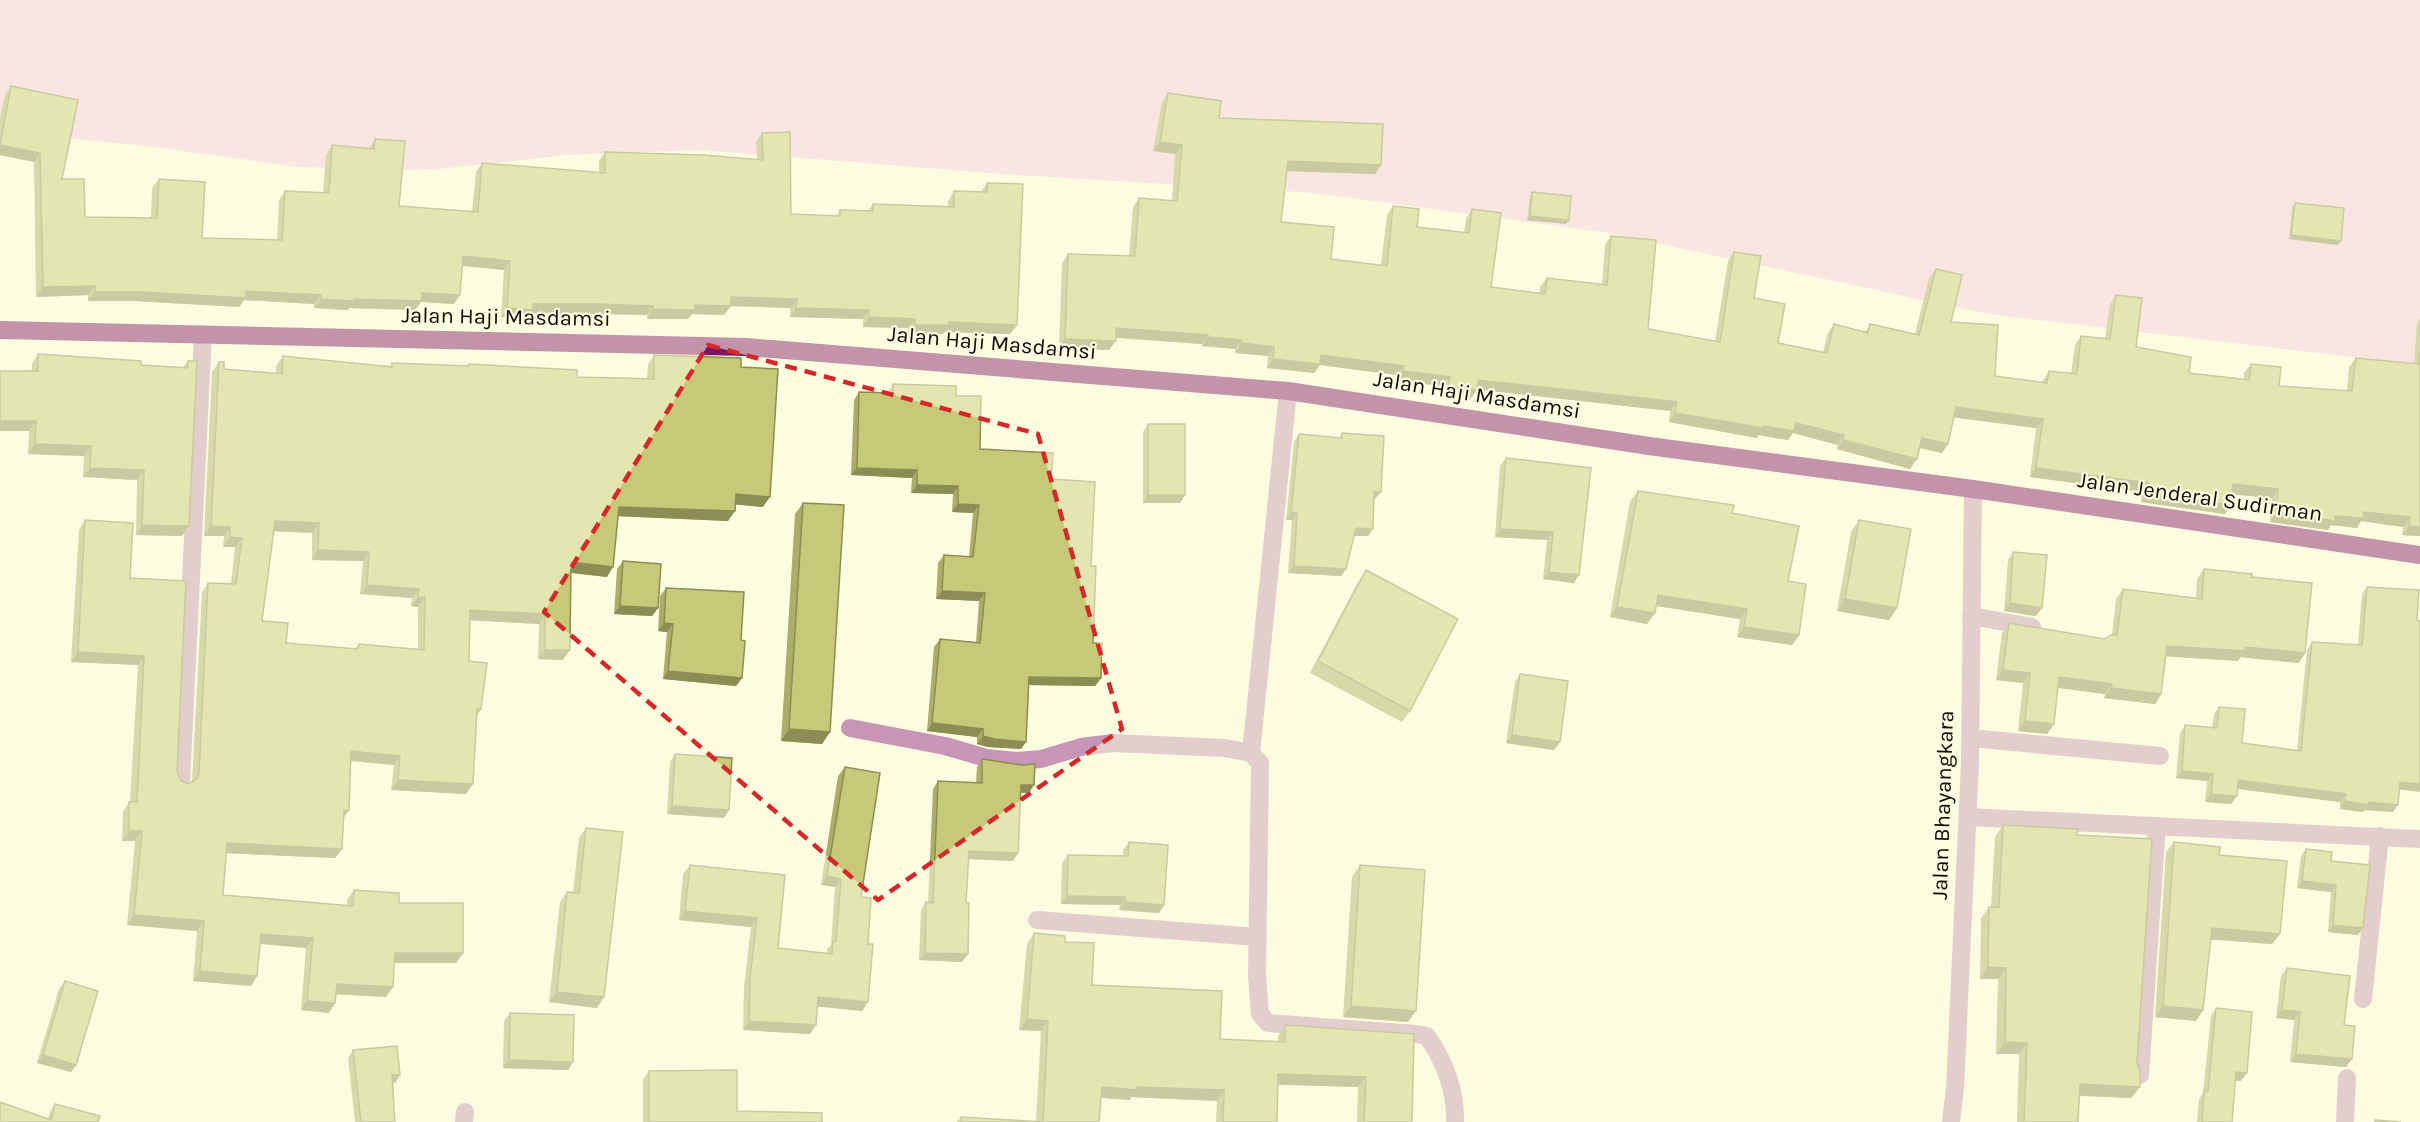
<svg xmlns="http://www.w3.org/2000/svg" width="2420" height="1122" viewBox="0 0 2420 1122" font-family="Karla,sans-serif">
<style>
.water{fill:#f7cbe7}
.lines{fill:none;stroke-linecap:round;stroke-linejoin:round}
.minor{stroke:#c795b5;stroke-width:18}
.highway{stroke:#7e1366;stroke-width:18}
.wall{fill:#acad67;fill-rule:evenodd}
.shaded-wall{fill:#8c8d54}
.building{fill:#c8c978;stroke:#8c8d54;stroke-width:1.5;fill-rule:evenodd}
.marked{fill:none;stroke:#d62828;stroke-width:4.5;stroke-dasharray:12 8;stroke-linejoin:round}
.labels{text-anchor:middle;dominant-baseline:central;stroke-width:4.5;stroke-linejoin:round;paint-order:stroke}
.street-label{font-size:22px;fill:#0e0e05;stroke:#fcfde0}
</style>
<rect width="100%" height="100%" fill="#fcfde0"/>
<path class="water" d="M0 0H2420V365L1988 314 1609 233 1314 193 1015 175 700 150 568 155 430 170 298 167 154 147 0 131Z"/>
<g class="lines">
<path class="minor" d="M1971 616 2032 627
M850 728 945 746 986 758 1017 761 1041 759 1081 747 1113 743 1225 748 1251 753 1260 763 1257 975 1260 1014 1268 1023 1416 1034 1427 1036C1445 1062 1456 1091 1455 1122
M1970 738 2160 756
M1251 753 1288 391
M181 782 203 334
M1968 817 2420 839
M1037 920 1257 937
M2363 999 2380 836
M2140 1075 2157 826
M464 1122 465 1112
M1951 1122 1955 1088 1970 762 1973 489
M2345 1122 2347 1078"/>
<path class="highway" d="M0 330 746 347 1288 391 1649 446 1973 489 2420 555"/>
</g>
<path class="wall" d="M11 86 62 179 85 217 151 218 152 188 159 179 202 238 277 240 279 200 285 191 323 193 326 155 332 145 369 149 375 139 399 206 472 211 476 172 482 163 599 172V161L605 152 757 159 756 142 762 133 791 214 836 216 840 210 868 211 873 204 948 206V201L954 191 981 192 987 183 1017 325 1010 334 944 332 943 334H908V328L863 327V319L790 317V308L731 306 724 315 692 314 688 319H647V315L592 313H530L526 319 501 317 504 270 462 266 454 304 421 302 415 310 349 308 348 310 314 308V304L244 300 239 307 136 301H88V295L36 297 34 162 0 155V118L5 95Z
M1168 93 1219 118 1375 174 1287 171 1281 222 1331 259 1381 265 1387 215 1393 206 1417 227 1464 233 1466 219 1472 209 1491 287 1540 293V287L1547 278 1602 284 1605 245 1611 236 1648 329 1715 341 1728 261 1734 252 1754 298 1778 343 1823 352 1828 333 1834 324 1865 332 1870 324 1915 334 1929 278 1936 269 1951 322 1995 376 2042 382 2049 371 2071 374 2075 345 2081 336 2105 339 2110 304 2116 295 2136 347 2189 373 2244 380V373L2251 364 2279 386 2347 391 2349 367 2356 358 2414 364 2417 323 2420 318V536L2402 535 2403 527 2361 521 2357 528 2331 525 2328 530 2270 522 2272 498 2232 494 2225 514 2141 502 2142 492 2030 477 2036 428 1954 417 1948 444 1942 453 1920 448 1917 459 1910 469 1837 449 1838 445 1793 433 1788 440 1758 435 1757 438 1669 422 1670 411 1477 389 1470 399 1442 395 1443 386 1397 381V375L1320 365 1314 373 1267 368 1268 356 1235 353V349L1202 346V344L1116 338 1109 350 1059 348 1062 263 1068 254 1129 256 1133 207 1139 198 1172 201 1175 154 1153 151 1162 102Z
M1532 192 1569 220 1566 224 1527 220 1530 196Z
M2295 203 2341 241 2338 245 2289 239 2292 207Z
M38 354 141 365 183 367 188 361 189 526 182 536 136 535 137 480 83 477 84 456 28 454 32 364Z
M654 355 741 367 763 507 735 504 728 521 618 516 607 577 571 573 563 660 538 659 539 624 469 620V661L476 717 466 794 391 790 394 765 350 761 349 810 343 818 342 849 335 858 226 853 223 895 347 906V900L354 890 399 903 463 953 456 963H395L386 997 336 994 329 1013 301 1010 306 948 260 944 257 976 251 986 193 981 197 931 127 925 135 841H122L123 812 129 802H130L138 665 71 662 79 530 85 520 130 578 177 772 181 781 188 784 192 781 202 592 208 583 231 584 235 547H223L224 536H204L212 372 219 362 224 369 276 373V366L283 356 390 366 392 363 467 366 469 364 577 377 647 378 648 365ZM274 531 312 533V560L363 561 360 594 412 598 411 606 418 607V649L359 644 355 649 286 643 262 621Z
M893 384 956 396 980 449 1051 479 1091 566 1093 643 1101 678 1095 686 1029 685 1026 742 1021 749 988 747 977 744V737L927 731 934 647 940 639 976 642 979 601 936 599 938 563 944 555 969 557 973 513 952 512 953 494 911 493 912 478 851 475 854 400 859 392 888 393Z
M1148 424 1185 495 1180 503H1143V432Z
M1342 433 1375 499H1374L1373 529 1368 536H1354L1346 569 1341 576 1288 573 1292 520H1286L1294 442 1299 434 1339 438Z
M1506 458 1591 468 1574 583 1543 579 1547 540 1495 537 1500 466Z
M1638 491 1732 513 1788 581 1799 635 1792 645 1737 637 1740 619 1656 606 1647 624 1610 617 1630 501Z
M803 503 830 732 822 744 781 741 795 514Z
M1859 520 1897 608 1889 620 1837 611 1851 532Z
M2013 552 2036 616 2004 611 2008 560Z
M623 561 658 608 652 616 614 614 617 569Z
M2204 569 2252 577 2299 663 2240 657 2238 661 2166 656 2161 694 2155 704 2104 698 2105 694 2058 688 2054 724 2047 734 2018 731 2023 683 1996 680 2002 633 2009 623 2105 639 2112 635 2116 599 2123 589 2196 598 2197 579Z
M1366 570 1410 711 1402 722 1310 673 1358 582Z
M2367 587 2400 790 2393 812 2365 810 2363 812 2340 809V802L2237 789 2231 804 2205 802 2207 781 2176 778 2180 733 2185 725 2212 727 2214 714 2219 707 2242 743 2297 750 2307 650 2312 642 2358 645 2362 594Z
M666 588 741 640 742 678 736 686 663 679 667 632 658 631 660 596Z
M1520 674 1560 742 1554 750 1506 743 1515 682Z
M675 754 724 818 667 814 670 762Z
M982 759 1029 793H1021L1013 861 968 859 962 962 919 960 921 910 926 902 928 903 933 789 938 781 976 783 977 767Z
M845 767 861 897 862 1011 818 1006 810 1034 743 1030 744 987 751 927 679 920 683 874 690 865 785 875 778 948 827 953V949L831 945 835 887 821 885 838 776Z
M2003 825 2077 835 2137 1063 2140 1087 2131 1098 2079 1096 2078 1122H2017L2019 1054H1996L1998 979H1980L1981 918 1989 907H1991L1995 837Z
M586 828 597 1008 549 1002 560 902 567 892H573L579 838Z
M1129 842 1164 905 1159 913 1119 910 1120 905 1061 904 1062 863 1068 855 1123 856V850Z
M2174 842 2219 855 2280 934 2272 944 2210 939 2203 1010 2196 1021 2155 1017 2166 852Z
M2306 849 2331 861 2363 928 2358 935 2328 932 2331 892 2297 888 2301 856Z
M1360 865 1408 1022 1343 1017 1352 877Z
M1034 933 1065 942 1092 985 1220 1039 1278 1041V1036L1285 1025 1414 1034 1412 1122H1357L1358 1087 1278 1085 1277 1122H1216L1217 1101 1131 1097 1130 1100 1101 1098 1099 1122H957L961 1117 1036 1121 1041 1031 1019 1030 1027 944Z
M2287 968 2344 1025 2352 1059 2346 1067 2290 1062 2294 1020 2276 1018 2281 976Z
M65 981 71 1072 37 1063 59 989Z
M2216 1008 2241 1081H2235L2232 1122H2197L2199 1099 2203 1093 2211 1016Z
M510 1013 573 1062 568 1070 503 1068 504 1021Z
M353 1050 400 1075 395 1083H392L395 1122H355L348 1058Z
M649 1071 737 1111 822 1122H643V1080Z
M55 1104 98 1122H0L48 1119 50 1112Z"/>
<path class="shaded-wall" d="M1160 142 1182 145 1175 154 1153 151Z
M0 145 40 153 34 162 0 155Z
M1288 161 1381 165 1375 174 1281 171Z
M1530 216 1569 220 1566 224 1527 220Z
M2291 235 2341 241 2338 245 2289 239Z
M463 256 510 261 504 270 456 265Z
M95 286 88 295 36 297 43 287Z
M246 291 321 295 314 304 244 300 239 307 136 301H88L95 292Z
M422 293 460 295 454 304 421 302 415 310 349 308 348 310 314 308 321 299H354Z
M731 297 797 299 790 308 731 306 724 315 692 314 688 319H647L653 309 695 305Z
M533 304H598L653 306 647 315 530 313 526 319 501 317 507 308Z
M796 308 869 310 863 319 790 317Z
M869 317 915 319 908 328 863 327Z
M949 322 1017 325 1010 334 944 332 943 334H908L915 325Z
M1116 328 1208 335 1202 344 1110 337Z
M1208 337 1241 340 1235 349 1202 346Z
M1065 339 1116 341 1109 350 1059 348Z
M1241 343 1274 347 1268 356 1235 353Z
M1321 355 1404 366 1397 375 1320 365 1314 373 1267 368 1273 359Z
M1403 371 1450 377 1443 386 1397 381Z
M1478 380 1677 402 1670 411 1472 389Z
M1448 386 1477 390 1470 399 1442 395Z
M1956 407 2043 419 2036 428 1950 417Z
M1675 413 1764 426 1796 423 1844 435 1838 445 1793 433 1788 440 1758 435 1757 438 1669 422Z
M0 421H36L29 431H0Z
M1922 438 1948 444 1942 453 1916 447Z
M1843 440 1917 459 1910 469 1837 449Z
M35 444 91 446 84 456 28 454Z
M90 468 144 470 137 480 83 477Z
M857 468 917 470 912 478 851 475Z
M2036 468 2149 483 2142 492 2030 477Z
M2233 484 2278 489 2272 498 2227 494Z
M917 485 958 486 953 494 911 493Z
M1374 492H1381L1375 499H1369Z
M2148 493 2231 505 2225 514 2141 502Z
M736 494 770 497 763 507 729 504Z
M1148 495H1185L1180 503H1143Z
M958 504 979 505 973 513 952 512Z
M619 507 735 511 728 521 613 516Z
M1291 512 1297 513 1292 520H1286Z
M2277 512 2335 516 2364 512 2410 517 2403 527 2361 521 2357 528 2331 525 2328 530 2270 522Z
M275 521 319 523 312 533 269 531Z
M142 525 189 526 182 536 136 535Z
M211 526 230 527 224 536H204Z
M2409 526 2420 527V536L2402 535Z
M1356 528 1373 529 1368 536H1351Z
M1500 529 1553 532 1547 540 1495 537Z
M230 537 242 538 235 547H223Z
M318 550 369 552 363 561 312 560Z
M571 562 613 567 607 577 564 572Z
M1294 566 1346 569 1341 576 1288 573Z
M1549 572 1579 575 1574 583 1543 579Z
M367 585 419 589 412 598 360 594Z
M942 591 985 593 979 601 936 599Z
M1658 595 1747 609 1740 619 1651 605Z
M418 597H425L418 607 411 606Z
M1845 599 1897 608 1889 620 1837 611Z
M2010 603 2042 608 2036 616 2004 611Z
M620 606 658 608 652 616 614 614Z
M1617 607 1655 613 1647 624 1610 617Z
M470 610 545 614 539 624 463 620Z
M664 623 673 624 667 632 658 631Z
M1744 627 1799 635 1792 645 1737 637Z
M2167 646 2245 647 2305 653 2299 663 2240 657 2238 661 2160 656Z
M545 650H570L563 660 538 659Z
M78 652 144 656 138 665 71 662Z
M2003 670 2030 673 2023 683 1996 680Z
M668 671 742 678 736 686 663 679Z
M1029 677 1101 678 1095 686 1024 685Z
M2059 677 2112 684 2105 694 2052 687Z
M2111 688 2161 694 2155 704 2104 698Z
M477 709H481L475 719Z
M2025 721 2054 724 2047 734 2018 731Z
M932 723 983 729 977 737 927 731Z
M789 729 830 732 822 744 781 741Z
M1512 735 1560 742 1554 750 1506 743Z
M983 736 1026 742 1021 749 988 747 977 744Z
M351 751 400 756 394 765 344 760Z
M2182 771 2213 774 2207 781 2176 778Z
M398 780 473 784 466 794 391 790Z
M2238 780 2346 794 2340 802 2233 788Z
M2400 782 2420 784V792L2395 789Z
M1021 785H1034L1029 793H1016Z
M2211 794 2237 796 2231 804 2205 802Z
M2345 801 2369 802 2398 805 2393 812 2365 810 2363 812 2340 809Z
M672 806 729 810 724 818 667 814Z
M344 810H349L342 820Z
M129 831H142L135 841H122Z
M227 843 342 849 335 858 220 853Z
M969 851 1018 853 1013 861 963 859Z
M827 876 841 879 835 887 821 885Z
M2302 881 2336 885 2331 892 2297 888Z
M1067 896 1125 897 1120 905 1061 904Z
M1125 902 1164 905 1159 913 1119 910Z
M685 911 757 918 751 927 679 920Z
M134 915 204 921 197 931 127 925Z
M2333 925 2363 928 2358 935 2328 932Z
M2212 928 2280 934 2272 944 2204 939Z
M261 934 313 938 306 948 254 943Z
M395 953H463L456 963H389Z
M925 953 968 954 962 962 919 960Z
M1988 967 2006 968 1998 979H1980Z
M200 971 257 976 251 986 193 981Z
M337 984 393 987 386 997 330 994Z
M557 992 604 997 597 1008 549 1002Z
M818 997 868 1002 862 1011 812 1006Z
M307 1001 335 1003 329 1013 301 1010Z
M1351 1006 1416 1011 1408 1022 1343 1017Z
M2163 1006 2203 1010 2196 1021 2155 1017Z
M2282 1010 2300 1012 2294 1020 2276 1018Z
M1027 1019 1048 1021 1041 1031 1019 1030Z
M749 1021 816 1025 810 1034 743 1030Z
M2005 1042 2027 1043 2019 1054H1996Z
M2296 1054 2352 1059 2346 1067 2290 1062Z
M43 1055 76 1065 71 1072 37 1063Z
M509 1060 573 1062 568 1070 503 1068Z
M2236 1072 2247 1073 2241 1081 2230 1080Z
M1278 1074 1366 1077 1358 1087 1271 1084Z
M392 1075H400L395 1083 386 1084Z
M2080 1084 2140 1087 2131 1098 2072 1095Z
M1102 1087H1137L1224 1090 1217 1101 1131 1097 1130 1100 1095 1097Z"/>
<path class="building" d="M11 86 78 100 62 179H84L85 217 157 218 159 179 205 182 202 238 282 240 285 191 329 193 332 145 374 149 375 139 405 141 399 206 478 212 482 163 605 173V152L703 155 763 160 762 133 790 132 791 214 840 216V210L873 211V204L954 207V191L987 192V183L1023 184 1017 325 949 322V325H915V319L869 317V310L796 308 797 299 731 297V306L695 305V310L653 309V306L598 304H533V310L507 308 510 261 463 256 460 295 422 293 421 301 354 299V301L321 299V295L246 291V298L142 292H95V286L43 287 40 153 0 145Z
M1168 93 1221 101 1219 118 1383 124 1381 165 1288 161 1281 222 1334 227 1331 259 1387 266 1393 206 1419 209 1417 227 1469 233 1472 209 1501 213 1491 287 1545 294 1547 278 1607 285 1611 236 1656 240 1648 329 1720 342 1734 252 1761 256 1754 298 1785 304 1778 343 1827 353 1834 324 1868 333 1870 324 1919 335 1936 269 1962 275 1951 322 1998 325 1995 376 2047 383 2049 371 2077 374 2081 336 2110 339 2116 295 2142 298 2136 347 2191 357 2189 373 2249 380 2251 364 2281 367 2279 386 2352 391 2356 358 2419 364 2420 354V527L2409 526 2410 517 2364 512 2363 518 2335 516V521L2277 512 2278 489 2233 484 2231 505 2148 493 2149 483 2036 468 2043 419 1956 407 1948 444 1922 438 1917 459 1843 440 1844 435 1796 423 1794 431 1764 426 1763 428 1675 413 1677 402 1478 380 1477 390 1448 386 1450 377 1403 371 1404 366 1321 355 1320 364 1273 359 1274 347 1241 343V340L1208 337V335L1116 328V341L1065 339 1068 254 1135 256 1139 198 1177 201 1182 145 1160 142Z
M1532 192 1571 196 1569 220 1530 216Z
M2295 203 2344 208 2341 241 2291 235Z
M38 354 141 361V365L188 368V361H197L189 526 142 525 144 470 90 468 91 446 35 444 36 421H0V371H38Z
M654 355 741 358V367L778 369 770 497 736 494 735 511 619 507 613 567 571 562 570 650H545V614L470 610 469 661 487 663 481 709H477L473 784 398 780 400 756 351 751 349 810H344L342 849 227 843 223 895 353 906 354 890 399 893V903H463V953H395L393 987 337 984 335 1003 307 1001 313 938 261 934 257 976 200 971 204 921 134 915 142 831H129V802H137L144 656 78 652 85 520 133 523 130 578 186 581 177 772 181 781 188 784 197 779 199 773 208 583 236 584 242 538 230 537V527L211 526 219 362H224V369L282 374 283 356 392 367V363L469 366V364L577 370V377L654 379ZM275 521 319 523 318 550 369 552 367 585 419 589 418 597H425L424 650 359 644 358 649 286 643 288 623 262 621Z
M893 384 956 386V396H981L980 449 1053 453 1051 479 1095 482 1091 566H1096L1093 643H1102L1101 678 1029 677 1026 742 994 739 983 736V729L932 723 940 639 980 643 985 593 942 591 944 555 973 557 979 505 958 504V486L917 485V470L857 468 859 392 893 393Z
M1148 424H1185V495H1148Z
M1342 433 1384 436 1381 492H1374L1373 529 1356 528 1346 569 1294 566 1297 513 1291 512 1299 434 1342 438Z
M1506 458 1591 468 1579 575 1549 572 1553 532 1500 529Z
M1638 491 1734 505 1732 513 1799 526 1788 581 1806 584 1799 635 1744 627 1747 609 1658 595 1655 613 1617 607Z
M803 503 844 505 830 732 789 729Z
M1859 520 1911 529 1897 608 1845 599Z
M2013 552 2047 555 2042 608 2010 603Z
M623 561 661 564 658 608 620 606Z
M2204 569 2252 574V577L2312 583 2305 653 2245 647V651L2167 646 2161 694 2111 688 2112 684 2059 677 2054 724 2025 721 2030 673 2003 670 2009 623 2105 639 2111 635H2117L2123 589 2202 599Z
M1366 570 1458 619 1410 711 1318 661Z
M2367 587 2419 590 2417 620 2420 621V784L2400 782 2398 805 2369 802V805L2345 801 2346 794 2238 780 2237 796 2211 794 2213 774 2182 771 2185 725 2217 728 2219 707 2245 709 2242 743 2301 751 2312 642 2362 645Z
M666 588 744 592 741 640 745 641 742 678 668 671 673 624 664 623Z
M1520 674 1568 681 1560 742 1512 735Z
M675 754 732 758 729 810 672 806Z
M982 759 1021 765 1035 764 1034 785H1021L1018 853 969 851 966 903H969L968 954 925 953 926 902 933 903 938 781 982 783Z
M845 767 880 773 861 897 871 898 868 944H873L868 1002 818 997 816 1025 749 1021 750 978 757 918 685 911 690 865 785 875 778 948 832 954 833 941H836L841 879 827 876Z
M2003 825 2078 829 2077 835 2152 839 2137 1063 2140 1071V1087L2080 1084 2078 1122H2024L2027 1043 2005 1042 2006 968 1988 967 1989 907H1999Z
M586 828 623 832 604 997 557 992 567 892 579 893Z
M1129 842 1168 845 1164 905 1125 902V897L1067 896 1068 855 1128 856Z
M2174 842 2220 847 2219 855 2287 861 2280 934 2212 928 2203 1010 2163 1006Z
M2306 849 2332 852 2331 861 2370 865 2363 928 2333 925 2336 885 2302 881Z
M1360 865 1425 870 1416 1011 1351 1006Z
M1034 933 1065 936V942L1094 943 1092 985 1222 991 1220 1039 1285 1042V1025L1414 1034 1412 1122H1364L1366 1077 1278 1074 1277 1122H1223L1224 1090 1137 1087V1090L1102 1087 1099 1122H961V1117L1043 1122 1048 1021 1027 1019Z
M2287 968 2350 976 2344 1025 2355 1026 2352 1059 2296 1054 2300 1012 2282 1010Z
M65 981 98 991 76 1065 43 1055Z
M2216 1008 2252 1012 2247 1073 2236 1072 2232 1122H2202L2204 1091H2208Z
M510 1013 574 1015 573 1062 509 1060Z
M397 1046 400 1075H392L395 1122H361L353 1050Z
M737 1070V1111L822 1113V1122H649V1071Z
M0 1102 51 1120 55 1104 100 1116 98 1122H0Z
M2375 1120 2401 1122H2375Z"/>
<path d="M0 0H2420V1122H0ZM708 345 1038 434 1122 729 878 900 544 612Z" fill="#fcfde0" fill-opacity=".55" fill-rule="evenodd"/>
<path class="marked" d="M708 345 1038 434 1122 729 878 900 544 612Z"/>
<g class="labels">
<g class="street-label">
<text transform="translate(506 317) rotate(1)">Jalan Haji Masdamsi</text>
<text transform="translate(992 343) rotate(5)">Jalan Haji Masdamsi</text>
<text transform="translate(1477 395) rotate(9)">Jalan Haji Masdamsi</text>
<text transform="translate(2200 497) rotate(8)">Jalan Jenderal Sudirman</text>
<text transform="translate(1943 805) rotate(-88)">Jalan Bhayangkara</text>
</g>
</g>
</svg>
